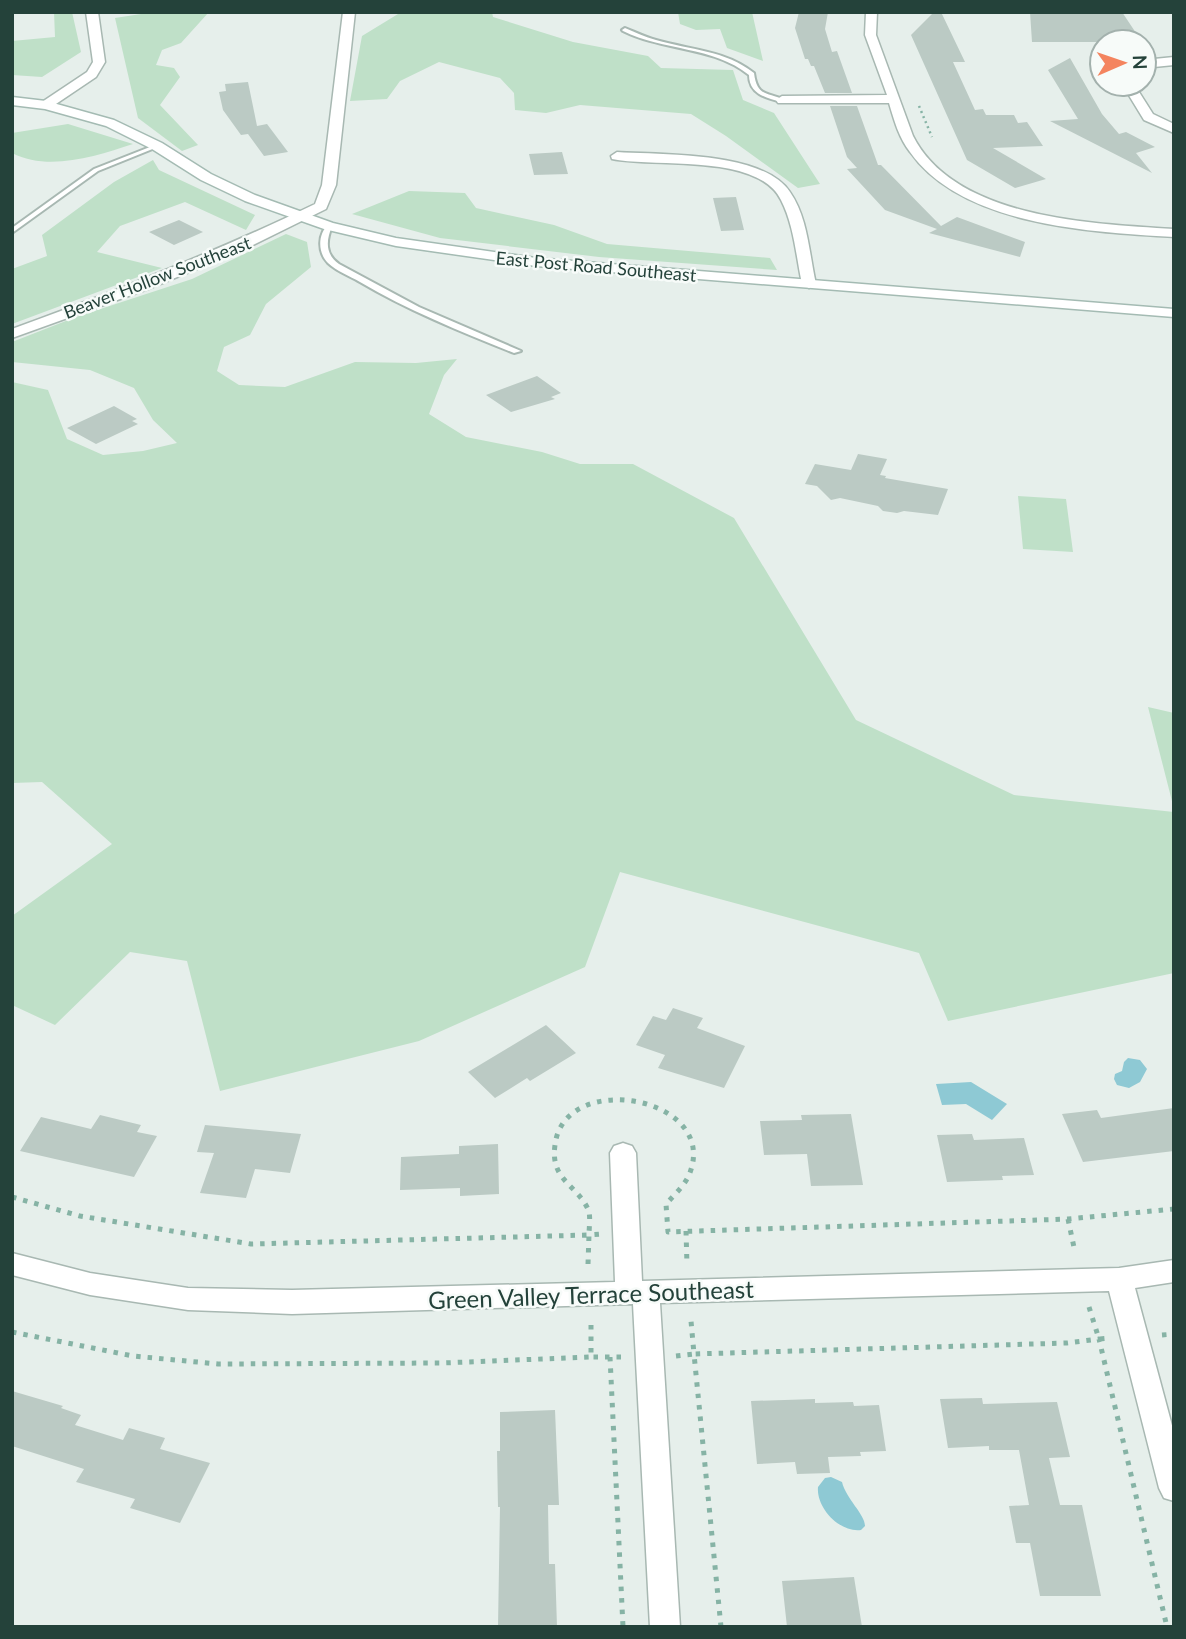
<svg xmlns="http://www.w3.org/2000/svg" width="1186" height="1639" viewBox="0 0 1186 1639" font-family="Lato,sans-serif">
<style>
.green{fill:#bfe0c8}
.water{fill:#8ec9d4}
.building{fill:#bbcac4}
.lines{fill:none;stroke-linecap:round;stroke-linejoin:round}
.service-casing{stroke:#a8b8b2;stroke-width:4}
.minor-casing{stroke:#a8b8b2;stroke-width:3}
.secondary-casing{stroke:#a4bbb3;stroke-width:3}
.path-far1{stroke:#86b3a5;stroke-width:2.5;stroke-dasharray:2 3.5;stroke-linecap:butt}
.path{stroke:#86b3a5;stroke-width:5;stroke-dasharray:4.5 7;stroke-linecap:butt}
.service{fill:#fff;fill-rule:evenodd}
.minor{fill:#fff;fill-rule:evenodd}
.secondary{fill:#fff;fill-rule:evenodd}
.labels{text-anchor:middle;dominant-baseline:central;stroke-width:5;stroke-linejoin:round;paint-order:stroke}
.far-street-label{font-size:18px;fill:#24423a;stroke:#f7fbf9}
.near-street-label{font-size:24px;fill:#24423a;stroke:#f7fbf9}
</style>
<rect width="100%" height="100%" fill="#e6efeb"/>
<path class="green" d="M54 12H72L81 52 42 77 12 75V41L55 37Z
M154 12H209L181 43 162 50 156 65 174 68 180 77 160 105 198 145 182 151 138 118 115 18Z
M492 12 493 17 573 42 648 56 661 68 733 70 743 100 774 113 820 184 798 188 726 136 691 114 580 105 546 113 515 110 514 93 500 78 439 62 400 81 387 99 350 101 362 36 398 14Z
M678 12H752L763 61 727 48 720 29 696 30 680 24Z
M68 124 133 144C96 156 49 172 12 153V133Z
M153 160 159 170 255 215 246 230 185 202 120 226 97 252 162 268 12 324V269L47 256 42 235 114 182Z
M409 191 465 193 476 208 554 225 607 244 770 258 777 270 599 257 440 238 352 214Z
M286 234 307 242 311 267 266 304 250 335 224 347 217 371 239 385 285 387 355 362 416 363 457 359 444 375 429 414 466 437 542 452 580 464H633L734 518 856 720 1014 795 1174 812V973L948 1021 919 953 620 872 585 967 419 1041 220 1091 187 961 130 952 55 1025 12 1005V916L112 844 42 782 12 783V382L48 390 67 439 103 455 143 451 177 443 153 420 134 388 90 370 12 362V342L76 317 192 279Z
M1018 496 1066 499 1073 552 1023 549Z
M1148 707 1174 713V809Z"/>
<path class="water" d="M1128 1058 1140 1060 1147 1069 1140 1082 1129 1088 1117 1085 1114 1079 1115 1074 1122 1071 1124 1062Z
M971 1082 1007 1104 992 1120 966 1104 942 1105 936 1084Z
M831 1477 842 1482C846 1499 865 1514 865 1526L861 1530C840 1533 816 1508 818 1487L825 1478Z"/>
<path class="building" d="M799 12H828L825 29 832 52 837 51 852 93H825L814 66H811L808 59H805L795 28Z
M934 12H941L965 62H953L975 110 983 109 986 115H1014L1018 123 1027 122 1043 146 993 148 1046 179 1015 188 967 160 911 35Z
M1030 12H1122L1142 42H1032Z
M1070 58 1102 114 1119 134 1126 132 1155 147 1136 153 1152 173 1050 121 1078 119 1048 70Z
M248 82 257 126 267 124 288 152 264 156 248 134 241 135 223 110 219 92 226 91 225 84Z
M830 106H857L878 165H881L941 226 957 217 1025 242 1020 257 929 233 937 229 885 210 847 169 857 168 847 157Z
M562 152 568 174 534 175 529 154Z
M736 197 744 230 721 231 713 198Z
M179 220 203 232 174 245 149 232Z
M537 376 561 393 551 397 555 399 511 412 486 395Z
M114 406 137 419 132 421 138 424 96 444 67 428Z
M858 454 887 459 880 475 886 476 885 478 948 489 938 515 904 511 897 513 883 511 878 506 840 498 831 500 817 486 805 484 815 464 851 470Z
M673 1008 703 1018 697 1028 745 1046 724 1088 658 1068 665 1055 636 1045 653 1016 666 1020Z
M546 1025 576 1053 530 1081 527 1078 495 1098 468 1072Z
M1174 1108V1151L1083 1162 1062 1114 1097 1110 1101 1118Z
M851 1114 863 1185 811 1186 807 1154 764 1155 760 1121 802 1120 801 1115Z
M100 1115 141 1125 137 1132 157 1136 134 1177 20 1151 41 1117 91 1129Z
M205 1125 301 1134 290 1173 255 1169 246 1198 200 1193 214 1153 197 1152Z
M972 1134 974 1140 1024 1138 1034 1175 1002 1176 1003 1180 947 1182 937 1135Z
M498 1144 499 1194 460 1196V1188L400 1190 401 1157 459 1154V1146Z
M12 1391 63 1406 61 1408 81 1415 75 1425 123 1440 129 1428 165 1438 160 1449 210 1463 180 1523 130 1508 135 1499 76 1482 84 1469 12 1446Z
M982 1398 983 1404 1057 1402 1070 1457 1049 1458 1060 1505H1082L1101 1596H1040L1030 1543H1016L1009 1506 1029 1505 1019 1450H989V1446L948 1448 940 1399Z
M815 1399V1403L853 1402 854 1406 879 1405 886 1451 860 1452 861 1456 828 1457 830 1473 797 1474 795 1462 757 1464 751 1401Z
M555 1410 559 1505H548L549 1564H555L557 1627H498L500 1507H498L497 1451H500V1412Z
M854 1577 862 1627H787L782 1581Z"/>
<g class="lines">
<g class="service-casing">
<path id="service" d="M625 28C635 32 645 37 656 40 690 50 725 50 754 73 757 97 767 92 785 100L782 102C766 98 749 94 749 75 713 46 663 51 623 31L622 30Z
M155 145 160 146 98 171 12 233V228L94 169Z
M329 224 332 226C326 241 325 254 339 264L419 307 521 351 514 353C462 332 409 311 360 282 350 276 336 271 328 263 317 252 318 233 329 224Z"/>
</g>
<g class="minor-casing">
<path id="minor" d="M86 12H98L105 62 96 77 50 108H42V102L87 72 93 62Z
M343 12H355L336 185 326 209 243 250 148 289 12 338V329C116 291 216 252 315 204L322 185Z
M866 12H877L876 35 913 136C955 219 1093 224 1174 229V237C1092 232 962 226 910 152 899 138 894 120 889 103H778L776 100 782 96 887 95 865 35Z
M1174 57V65L1144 68V60Z
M1122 84H1134L1153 114 1174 124V133L1144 120Z
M617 152C661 155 763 151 790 192 808 218 809 253 816 284L809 288 802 284C796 256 794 225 781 200 758 153 656 168 612 159L611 156Z
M623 1143 632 1146 636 1153 642 1281 1119 1268 1174 1260V1282L1135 1288 1174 1433V1501L1164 1498 1159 1488 1109 1291 660 1303 680 1627H650L633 1304 292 1314 188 1310 90 1295 12 1275V1253L90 1273 188 1288 292 1290 615 1282 610 1153 614 1146Z"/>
</g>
<g class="secondary-casing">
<path id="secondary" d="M12 97 46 101 114 120 162 143 211 174 255 195 333 223 396 238 536 258 1174 309V317L536 266 396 246 324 229 245 201 201 180 152 149 106 126 45 109 12 105Z"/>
</g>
<path class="path-far1" d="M919 106 932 137"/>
<path class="path" d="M12 1197 80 1216 251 1244 589 1235C589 1227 591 1216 588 1209 576 1184 550 1180 555 1145 564 1068 722 1097 689 1175 684 1186 674 1195 666 1204L668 1232 1068 1219 1174 1209
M1068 1219 1075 1252
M686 1231 687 1265
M588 1264 589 1235 602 1234
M1089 1307 1099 1339 1110 1338
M591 1325V1357H624
M12 1332 133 1356 218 1364 442 1363 591 1357
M1162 1335 1174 1334
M676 1356 694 1354 691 1321
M610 1357 623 1627
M721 1627 694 1354 1067 1343 1099 1339 1167 1627"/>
<use href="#service" class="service"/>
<use href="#minor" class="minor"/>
<use href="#secondary" class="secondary"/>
</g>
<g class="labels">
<g class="far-street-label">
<text transform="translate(596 266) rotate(5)">East Post Road Southeast</text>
<text transform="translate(157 277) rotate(-21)">Beaver Hollow Southeast</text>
</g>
<g class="near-street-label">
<text transform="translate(591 1294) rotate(-2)">Green Valley Terrace Southeast</text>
</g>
</g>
<rect width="1186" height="1639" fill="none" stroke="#24423a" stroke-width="28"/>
<g transform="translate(1123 63) rotate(88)"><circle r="33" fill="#f7fbf9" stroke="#a3b1ad" stroke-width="2"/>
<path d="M0-5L12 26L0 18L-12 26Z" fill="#f4845f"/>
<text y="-10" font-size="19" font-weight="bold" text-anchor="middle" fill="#24423a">N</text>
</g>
</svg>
